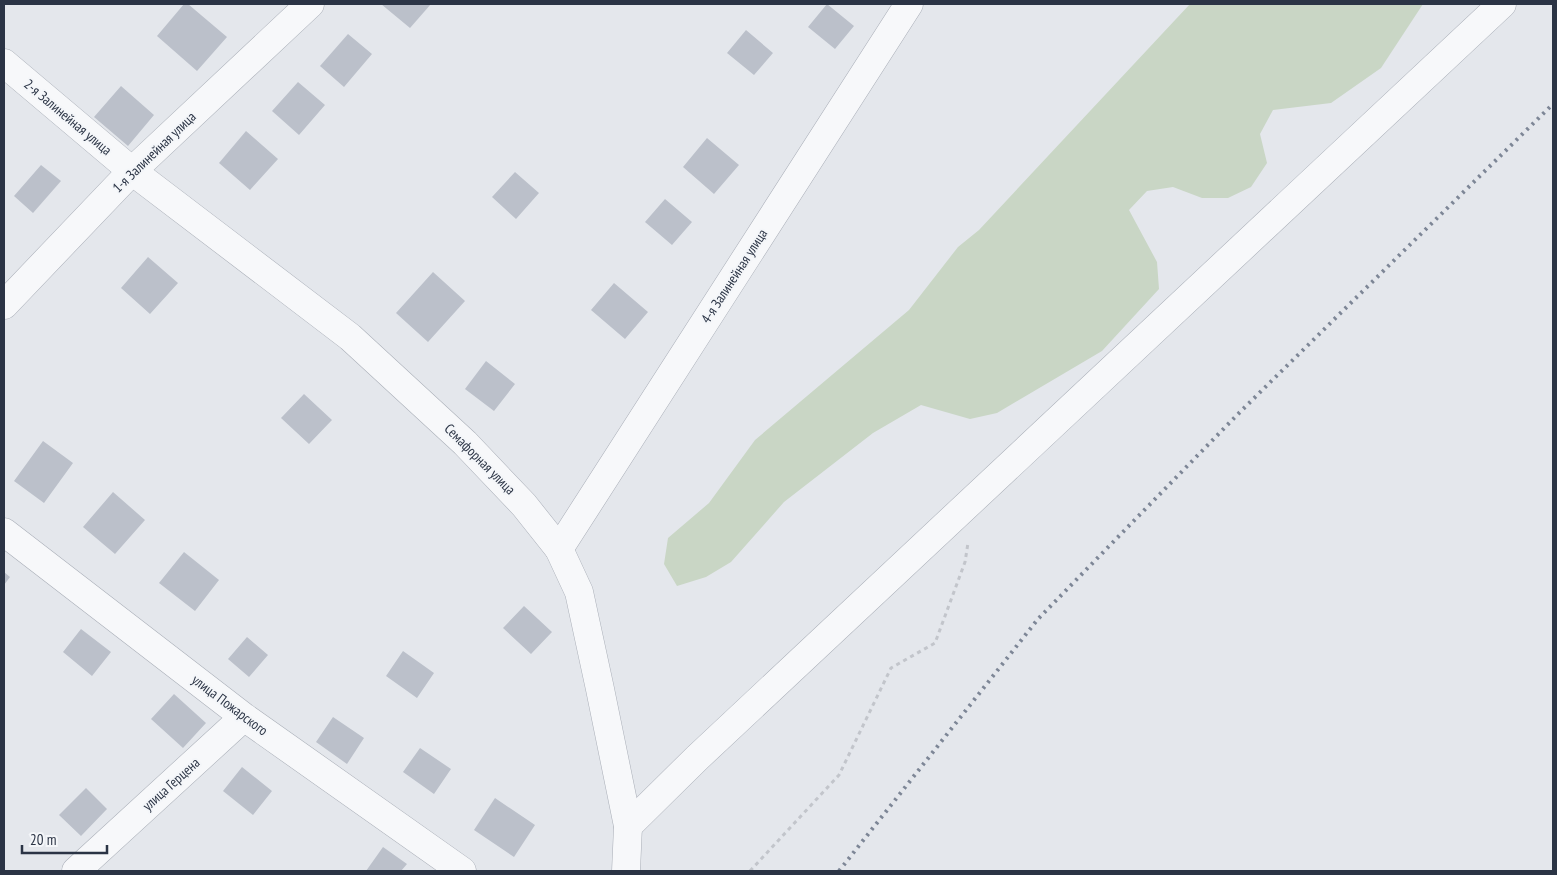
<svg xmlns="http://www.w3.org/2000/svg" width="1557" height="875" viewBox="0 0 1557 875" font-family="'PT Sans Narrow',sans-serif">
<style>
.green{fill:#c9d6c5}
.building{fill:#bbc0ca}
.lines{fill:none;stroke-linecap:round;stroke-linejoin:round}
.minor-casing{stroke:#a9aeb7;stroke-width:29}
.tertiary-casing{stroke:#a9aeb7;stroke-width:29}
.path{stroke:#c2c5cb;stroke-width:3;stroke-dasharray:4 4;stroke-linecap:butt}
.minor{stroke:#f7f8fa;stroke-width:28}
.tertiary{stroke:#f7f8fa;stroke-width:28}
.rail{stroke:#7d8696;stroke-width:4;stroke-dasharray:2.5 5;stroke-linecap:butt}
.labels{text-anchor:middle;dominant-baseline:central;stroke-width:4;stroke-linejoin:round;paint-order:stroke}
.street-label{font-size:14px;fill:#2b3445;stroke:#f4f6f9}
</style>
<rect width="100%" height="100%" fill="#e4e7ec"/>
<path class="green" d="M1190 4H1423L1381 68 1331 103 1273 110 1260 134 1267 163 1251 187 1228 198H1202L1173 187 1147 191 1129 210 1157 262 1159 289 1102 351 997 413 970 419 921 405 873 433 784 502 731 562 706 577 677 586 664 564 668 538 709 503 755 440 909 310 958 247 979 230Z"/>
<path class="building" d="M184 4H188L227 37 197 71 157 36Z
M381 4H431L410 28Z
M827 4 854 26 835 49 808 27Z
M746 30 773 53 754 75 727 53Z
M348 34 372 54 344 87 320 66Z
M298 82 325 105 299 135 272 111Z
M121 86 154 115 128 146 94 117Z
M246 131 278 159 250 190 219 163Z
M707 138 739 165 714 194 683 167Z
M41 165 61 181 33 213 14 196Z
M515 172 539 193 516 219 492 197Z
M665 199 692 222 672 245 645 222Z
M148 257 178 283 150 314 121 288Z
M433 272 465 301 428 342 396 313Z
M614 283 648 312 625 339 591 310Z
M486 361 515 384 494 411 465 389Z
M304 394 332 420 309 444 281 418Z
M43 441 73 463 44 503 14 481Z
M113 492 145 520 115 554 83 527Z
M184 552 219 580 195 611 159 583Z
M4 572 10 577 4 585Z
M524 606 552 632 531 654 503 628Z
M81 629 111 652 92 676 63 652Z
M247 637 268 655 249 677 228 659Z
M403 651 434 673 417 698 386 676Z
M174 694 206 723 183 748 151 719Z
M333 717 364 738 347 764 316 742Z
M420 748 451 769 434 794 403 772Z
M242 767 272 791 253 815 223 791Z
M86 788 107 809 81 836 59 815Z
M495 798 535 825 514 857 474 830Z
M383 847 407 864 401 871H366Z"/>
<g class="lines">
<g class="minor-casing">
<path id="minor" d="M4 305 132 171 310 4
M4 532 244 717 462 871
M559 549 909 4
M628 826 697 758 1502 4
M76 871 244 717"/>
</g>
<g class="tertiary-casing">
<path id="tertiary" d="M4 63 132 171 350 337 465 443 524 505 559 549 579 592 600 689 628 826 626 871"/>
</g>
<path class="path" d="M750 871 839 775 891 668 935 643 965 562 968 543"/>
<use href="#minor" class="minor"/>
<use href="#tertiary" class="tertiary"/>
<path class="rail" d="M839 871 1038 619 1240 412 1553 104"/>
</g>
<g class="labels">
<g class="street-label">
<text transform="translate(68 117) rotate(40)">2-я Залинейная улица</text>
<text transform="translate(154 152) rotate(-44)">1-я Залинейная улица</text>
<text transform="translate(734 276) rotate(-57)">4-я Залинейная улица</text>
<text transform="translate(480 459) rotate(45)">Семафорная улица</text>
<text transform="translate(230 705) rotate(37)">улица Пожарского</text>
<text transform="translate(171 784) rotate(-42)">улица Герцена</text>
</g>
</g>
<rect width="1557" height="875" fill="none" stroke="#2b3445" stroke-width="10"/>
<path d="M22 845v8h85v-8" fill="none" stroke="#2b3445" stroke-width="2.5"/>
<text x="30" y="845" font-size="15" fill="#2b3445" stroke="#f4f6f9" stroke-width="4" paint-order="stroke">20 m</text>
</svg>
